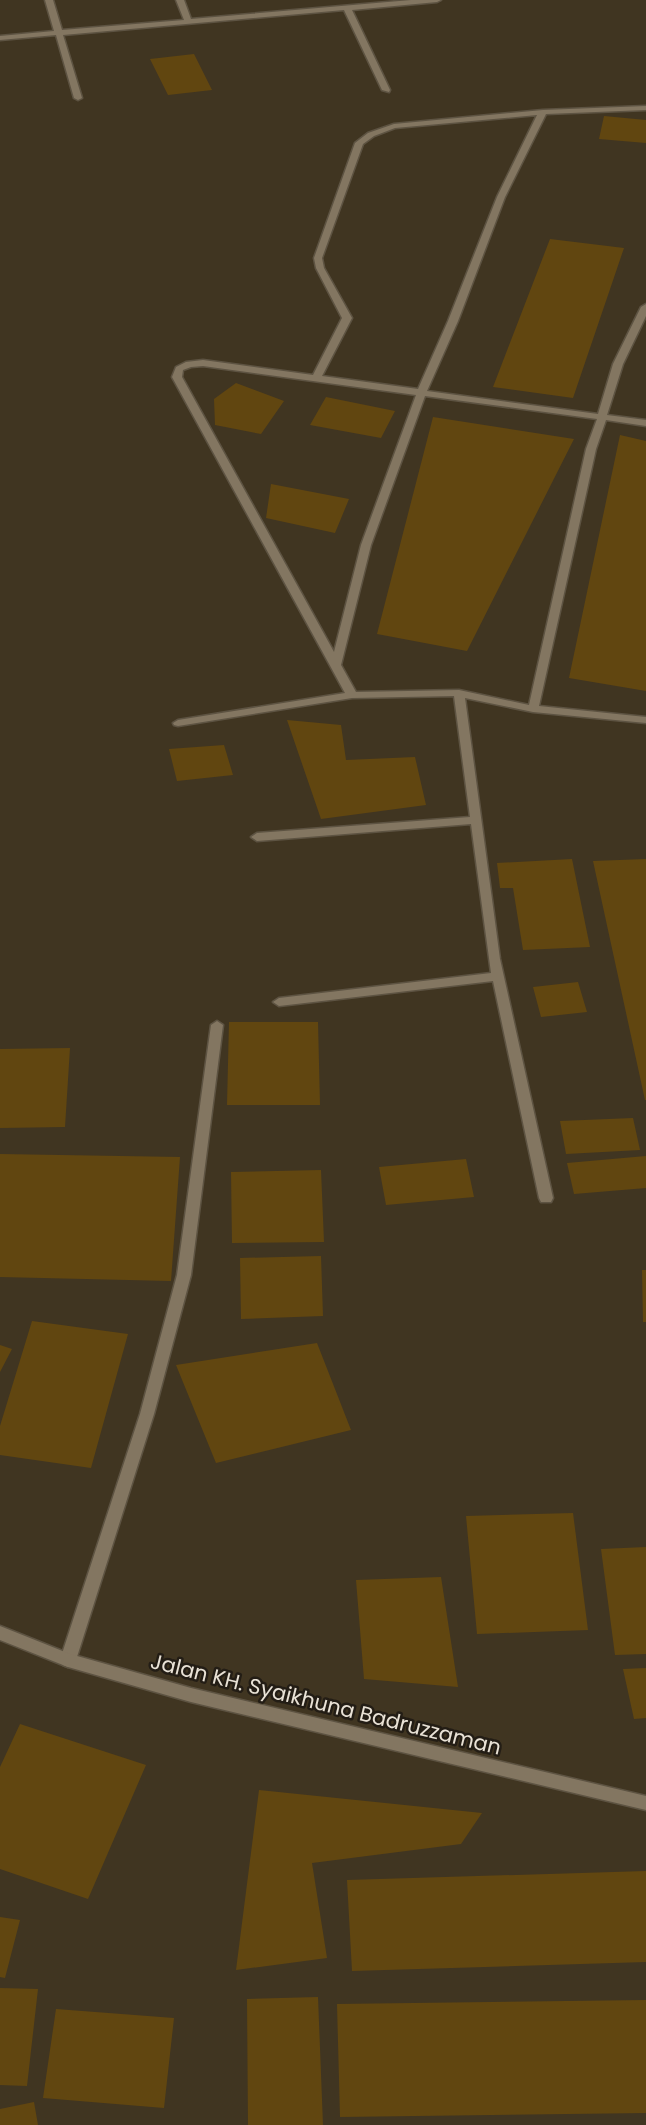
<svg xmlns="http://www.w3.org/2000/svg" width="646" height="2125" viewBox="0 0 646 2125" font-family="Poppins,sans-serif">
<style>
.building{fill:#614610}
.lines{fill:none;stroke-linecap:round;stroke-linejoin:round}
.lane-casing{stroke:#5d5342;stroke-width:3}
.street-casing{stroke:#5d5342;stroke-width:3}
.secondary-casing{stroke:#5d5342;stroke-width:3}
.lane{fill:#837661;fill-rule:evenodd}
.street{fill:#837661;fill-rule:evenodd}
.secondary{fill:#837661;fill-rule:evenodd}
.labels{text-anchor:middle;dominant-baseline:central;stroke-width:5;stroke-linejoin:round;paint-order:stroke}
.near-street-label{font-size:21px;fill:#e9e2d6;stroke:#231d15}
</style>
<rect width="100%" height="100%" fill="#403521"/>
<path class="building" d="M194 54 212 90 168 95 150 59Z
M604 116 646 120V143L599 139Z
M550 239 624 248 573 398 493 387Z
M236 383 284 401 261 434 215 425 214 399Z
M326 397 395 411 381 438 310 425Z
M433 417 574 439 467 651 377 634Z
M620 435 646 441V691L569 678Z
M271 484 349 499 335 533 266 518Z
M287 720 341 725 346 760 415 757 426 805 321 819Z
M224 745 233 775 177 781 169 749Z
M572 859 590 947 523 950 513 888H500L497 863Z
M646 859V1100H645L593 861Z
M578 982 587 1012 541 1017 533 987Z
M229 1022H318L320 1105H227Z
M70 1048 65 1127 0 1128V1049Z
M633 1118 640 1150 566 1154 560 1121Z
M0 1154 180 1157 171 1281 0 1277Z
M646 1156V1188L574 1194 567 1163Z
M466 1159 474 1197 386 1205 379 1167Z
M321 1170 324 1242 232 1243 231 1172Z
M321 1256 323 1316 241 1319 240 1258Z
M642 1270H646V1322H643Z
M32 1321 128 1334 91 1468 0 1455V1426Z
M317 1343 351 1430 216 1463 176 1365Z
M0 1345 12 1349 0 1372Z
M573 1513 588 1630 477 1634 466 1516Z
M646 1547V1654L615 1655 601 1549Z
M441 1577 458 1687 364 1679 356 1580Z
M646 1668V1718L634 1719 623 1669Z
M20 1724 146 1765 88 1899 0 1869V1767Z
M259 1790 482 1813 461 1844 312 1863 327 1958 236 1970Z
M646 1871V1962L352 1971 347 1880Z
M0 1917 20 1920 5 1978 0 1977Z
M0 1988 38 1989 27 2086 0 2085Z
M318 1997 323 2125H248L247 1999Z
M646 2000V2113L340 2117 337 2004Z
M56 2009 174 2018 164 2108 43 2098Z
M34 2102 38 2125H0V2109Z"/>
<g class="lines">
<g class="lane-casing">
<path id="lane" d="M217 1021 223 1025 191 1275 154 1414 76 1660 73 1665 68 1667 63 1665 60 1660 140 1414 177 1275 211 1025Z"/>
</g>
<g class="street-casing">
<path id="street" d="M45 0H53L62 30 184 20 176 0H184L191 19 411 0H441L437 2 352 10 390 90 389 92 382 90 344 10 63 35 82 98 78 100 74 98 56 35 0 40V36L54 31Z
M646 106V110L546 114 505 197 458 321 427 391 598 414 613 364 641 307 646 304V316L623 364 607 415 646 420V426L606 420 596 449 539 706 646 717V723L533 712 465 698 500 959 553 1198 551 1202H541L539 1198 493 981 279 1006 273 1002 279 998 491 973 471 824 257 841 251 837 257 833 470 817 454 696 352 698 178 726 174 725 173 723 178 720 345 693 172 377 176 367 186 362 203 360 313 375 342 318 316 268 314 258 355 143 368 133 394 124 543 110ZM537 115 497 197 448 321 418 389 322 376 352 318 324 268 322 258 363 144 374 136 395 128ZM203 366 416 395 361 545 334 652 182 377 183 370 191 367ZM425 396 597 419 586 449 529 705 459 690 356 692 341 665 371 545Z"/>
</g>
<g class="secondary-casing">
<path id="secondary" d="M0 1626 70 1654 191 1688 646 1796V1810L191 1702 68 1667 0 1640Z"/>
</g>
<use href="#lane" class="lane"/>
<use href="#street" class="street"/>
<use href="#secondary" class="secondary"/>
</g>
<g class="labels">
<g class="near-street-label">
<text transform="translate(326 1704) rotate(14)">Jalan KH. Syaikhuna Badruzzaman</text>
</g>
</g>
</svg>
